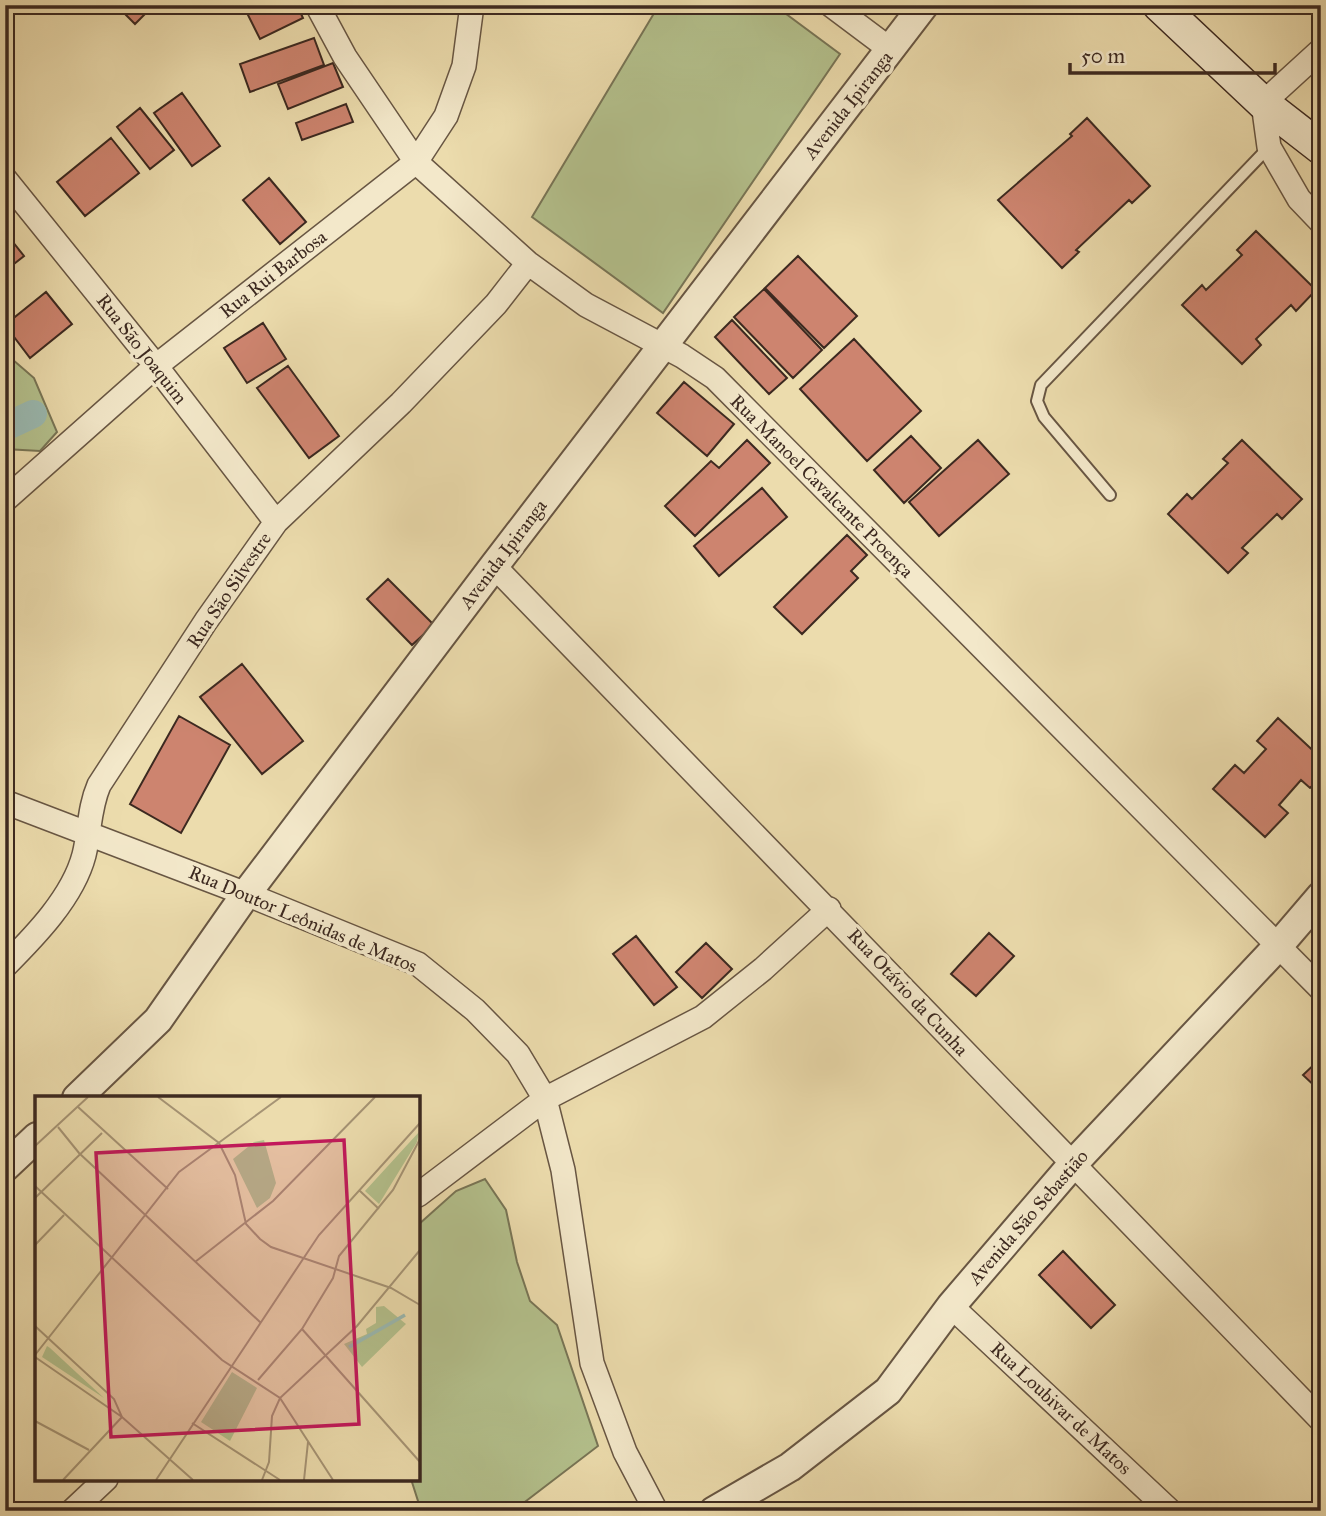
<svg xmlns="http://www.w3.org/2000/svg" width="1326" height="1516" viewBox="0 0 1326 1516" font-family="'IM FELL Great Primer',serif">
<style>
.green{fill:#b4c18d;stroke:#787556;stroke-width:2}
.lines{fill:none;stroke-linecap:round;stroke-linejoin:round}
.canal{stroke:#9abab2;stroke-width:28}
.building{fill:#cd846f;stroke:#3c2920;stroke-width:2}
.service-casing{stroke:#685643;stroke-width:14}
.minor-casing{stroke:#685643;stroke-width:26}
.tertiary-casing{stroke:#685643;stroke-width:32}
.secondary-casing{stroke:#3c2920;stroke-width:35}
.service{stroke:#f3e8ca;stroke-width:10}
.minor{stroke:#f3e8ca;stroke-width:23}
.tertiary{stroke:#f3e8ca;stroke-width:28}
.secondary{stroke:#f3e8ca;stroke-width:32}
.labels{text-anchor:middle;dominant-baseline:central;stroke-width:7;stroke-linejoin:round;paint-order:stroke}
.street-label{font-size:19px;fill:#3c2920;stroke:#f3e8ca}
.inset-river{fill:none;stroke:#9abab2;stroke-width:3.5}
.inset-road{fill:none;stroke:#a69475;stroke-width:2}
.view{fill:#c2185b;fill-opacity:0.15;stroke:#c2185b;stroke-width:3.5}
.inset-edge{fill:none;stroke:#3c2920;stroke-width:3.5}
</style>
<rect width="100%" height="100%" fill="#ecdcad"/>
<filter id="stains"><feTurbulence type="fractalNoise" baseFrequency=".00286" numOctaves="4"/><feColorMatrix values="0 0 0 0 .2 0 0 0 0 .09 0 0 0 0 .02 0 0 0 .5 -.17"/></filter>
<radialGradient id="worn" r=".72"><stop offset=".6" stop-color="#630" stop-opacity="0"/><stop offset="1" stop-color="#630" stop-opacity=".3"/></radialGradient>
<path class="green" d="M659 5H774L840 54 663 313 532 217Z
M5 353 34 378 57 432 40 451 5 449Z
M485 1179 506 1210 517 1262 530 1301 557 1325 598 1446 513 1511H413L418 1501 411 1479H418V1225L456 1191Z"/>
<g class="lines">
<path class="canal" d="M5 427 33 414"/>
</g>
<path class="building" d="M116 5H154L135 24Z
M243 5H297L303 18 260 39Z
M314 38 324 65 250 92 240 64Z
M333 63 343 87 288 109 278 84Z
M182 93 220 146 192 166 154 113Z
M346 104 353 122 302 140 296 123Z
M140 108 174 150 150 169 117 127Z
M1087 118 1150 186 1132 203 1129 200 1076 250 1079 252 1062 268 998 200 1072 136 1070 134Z
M111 138 139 173 85 216 57 182Z
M269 178 306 222 280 244 243 200Z
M1256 231 1316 290 1296 311 1291 305 1256 339 1261 345 1242 364 1182 305 1202 285 1206 290 1242 255 1237 250Z
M5 232 24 256 5 271Z
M798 256 857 316 824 348 765 288Z
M764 289 822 350 793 378 734 317Z
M46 292 72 324 30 358 5 325Z
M732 320 787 378 769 394 715 337Z
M263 323 286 359 247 383 224 348Z
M854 339 921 411 867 461 800 389Z
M288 366 339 436 309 458 257 388Z
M684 382 734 424 707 456 657 413Z
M911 436 941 468 904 503 874 470Z
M747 440 770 463 695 536 665 506 711 461 719 468Z
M978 440 1009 474 939 536 909 502Z
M1242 440 1302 499 1282 519 1277 514 1242 548 1248 553 1228 573 1168 514 1187 494 1192 499 1228 463 1223 459Z
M762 488 787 517 719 576 694 546Z
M847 535 867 555 851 571 858 578 802 634 774 607Z
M388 579 434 625 412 645 367 599Z
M242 664 303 741 262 774 200 697Z
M179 716 230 745 181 833 130 804Z
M1278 718 1321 758V777L1310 788 1301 780 1279 805 1288 813 1265 837 1213 789 1235 765 1244 773 1266 749 1257 741Z
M989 933 1014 956 976 996 951 974Z
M636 936 677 987 654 1005 613 954Z
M706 943 732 969 702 998 676 972Z
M1321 1058V1092L1303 1075Z
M1063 1251 1115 1305 1091 1328 1039 1275Z"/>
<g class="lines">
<g class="service-casing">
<path id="service" d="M1110 495 1044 417 1037 401 1041 385 1269 147"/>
</g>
<g class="minor-casing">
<path id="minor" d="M317 5 345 57 416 162 528 263 586 305 682 356 715 378 1321 989
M831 5 891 50
M1321 50 1263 103 1269 147 1299 199 1321 222
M5 179 156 366 276 522
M5 500 156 366 416 162 446 116 464 66 472 5
M494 566C771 849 1044 1137 1321 1420
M5 802 246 894 418 964 475 1010 518 1054 545 1099 563 1170 592 1363 625 1452 656 1511
M5 966C35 936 73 897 84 855 90 831 89 808 99 785L206 621 276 522 401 403 496 304 528 263
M418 1195 545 1099 703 1017 763 969 829 909
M951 1306 1170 1511
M72 1511 106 1479"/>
</g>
<g class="tertiary-casing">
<path id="tertiary" d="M77 1098 158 1020 246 894 494 566 924 5
M5 1167 37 1137
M714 1511 790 1467 888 1391 951 1306 1072 1165 1279 945 1321 896"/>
</g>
<g class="secondary-casing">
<path id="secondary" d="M1159 5 1263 103 1321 148"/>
</g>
<use href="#service" class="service"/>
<use href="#minor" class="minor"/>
<use href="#tertiary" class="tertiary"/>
<use href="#secondary" class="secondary"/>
</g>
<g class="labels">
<g class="street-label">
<text transform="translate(848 105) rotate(-52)">Avenida Ipiranga</text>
<text transform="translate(273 274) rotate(-38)">Rua Rui Barbosa</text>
<text transform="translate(142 349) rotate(52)">Rua São Joaquim</text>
<text transform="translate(822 486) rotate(45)">Rua Manoel Cavalcante Proença</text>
<text transform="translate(503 554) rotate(-53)">Avenida Ipiranga</text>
<text transform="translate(229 590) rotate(-56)">Rua São Silvestre</text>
<text transform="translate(303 919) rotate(23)">Rua Doutor Leônidas de Matos</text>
<text transform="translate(908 992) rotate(47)">Rua Otávio da Cunha</text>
<text transform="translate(1028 1217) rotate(-49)">Avenida São Sebastião</text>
<text transform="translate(1061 1408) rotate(43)">Rua Loubivar de Matos</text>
</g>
</g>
<g transform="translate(35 1096)">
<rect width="385" height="385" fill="#ecdcad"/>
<path d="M384 36 382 46 344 108 330 95ZM229 44 241 87 235 102 222 112 198 63 219 46ZM349 210 371 228 327 271 309 248 332 238 331 233 341 227V211ZM12 250 15 252 69 302 7 261ZM197 276 222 292 195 345 166 326Z" fill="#b4c18d"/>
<path class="inset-river" d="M314 251 370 219"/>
<path class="inset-road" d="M123 1 184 47 200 79 211 128 225 143 236 151 356 192 385 209M43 11 133 93M23 31 44 57 226 227M0 50 53 1M0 90 187 264 245 302 298 384M325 95 344 113M0 102 67 37M0 149 29 119M160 166 238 105 340 1M0 230 79 303 87 321 28 384M267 233 385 366M0 259 144 76 246 1M0 261 87 321 158 384M223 284 267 233 298 182 304 160 358 94 385 43M0 325 54 354M157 327 245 384M121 384 284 139 385 27M227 384 234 366 237 320 245 302 322 230 385 154M269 384 273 346"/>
<path class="view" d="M309 44 324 328 76 341 61 57Z"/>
<rect width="385" height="385" class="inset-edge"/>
</g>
<rect width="1326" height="1516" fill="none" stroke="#ecdcad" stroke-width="28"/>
<rect x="7" y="7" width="1312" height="1502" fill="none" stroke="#3c2920" stroke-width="3.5"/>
<rect x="14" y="14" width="1298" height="1488" fill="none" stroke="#3c2920" stroke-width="2"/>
<path d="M1070 63v10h205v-10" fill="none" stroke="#3c2920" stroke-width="3.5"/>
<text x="1081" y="63" font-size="21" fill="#3c2920" stroke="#f3e8ca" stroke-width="5" paint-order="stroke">50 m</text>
<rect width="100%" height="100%" filter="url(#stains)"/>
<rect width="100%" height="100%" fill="url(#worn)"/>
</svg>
